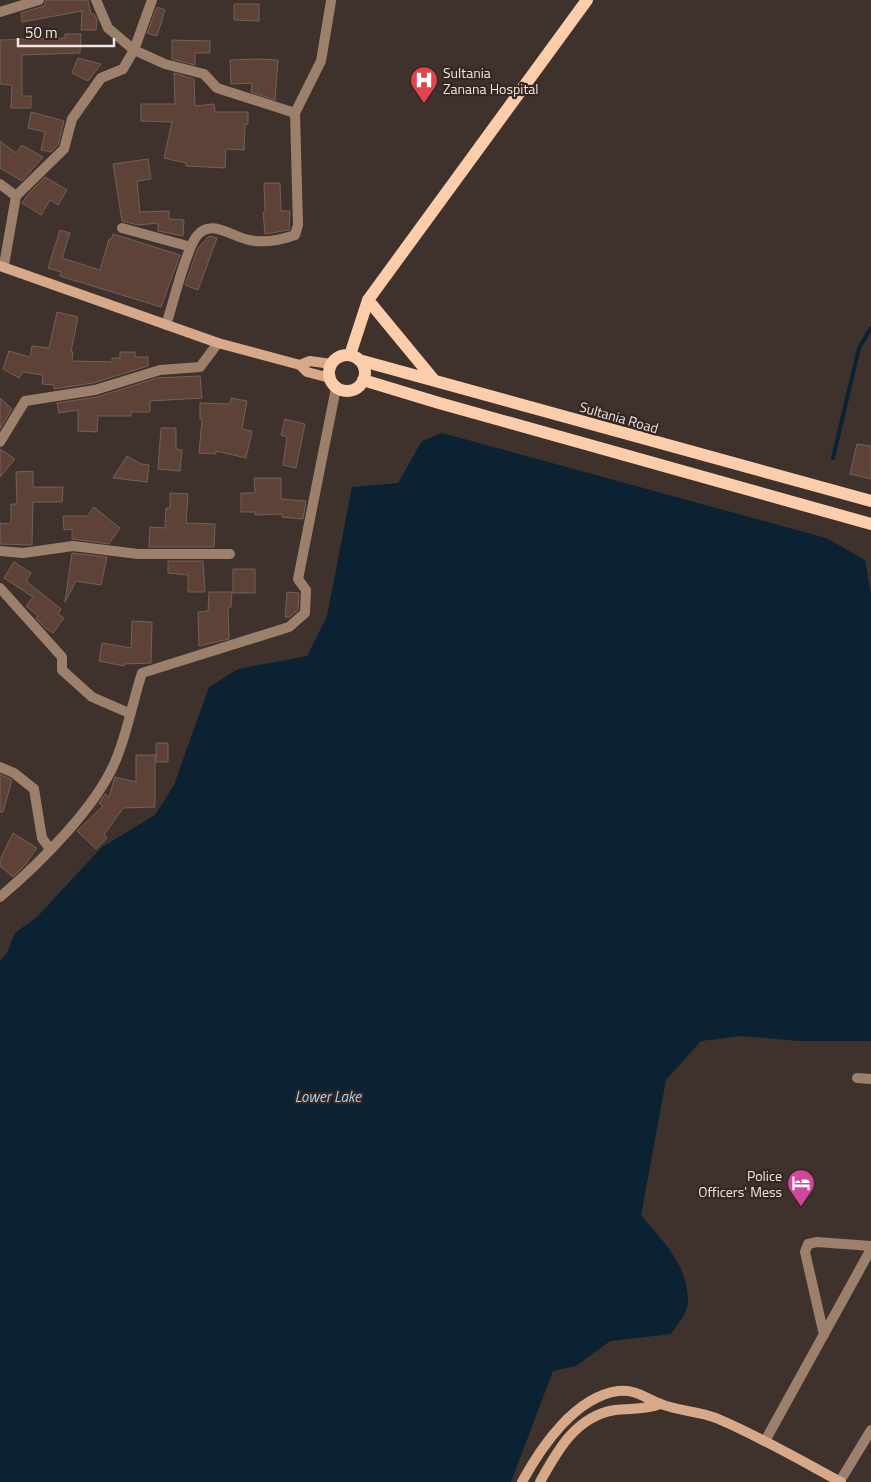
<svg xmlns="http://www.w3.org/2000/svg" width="871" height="1482" viewBox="0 0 871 1482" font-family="'Titillium Web',sans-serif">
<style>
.water{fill:#0b2233}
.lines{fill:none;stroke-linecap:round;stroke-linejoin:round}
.stream{stroke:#0b2233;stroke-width:4}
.building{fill:#5e4238;stroke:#71615b}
.street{stroke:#9c806b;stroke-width:10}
.secondary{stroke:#d7a988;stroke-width:10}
.primary{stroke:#fbcdaa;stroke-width:12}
.labels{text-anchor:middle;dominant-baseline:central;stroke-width:4.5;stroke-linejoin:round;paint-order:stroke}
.poi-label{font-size:14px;fill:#efe5e2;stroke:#352722;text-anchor:start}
.street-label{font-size:14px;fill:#efe5e2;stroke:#352722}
.water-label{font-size:15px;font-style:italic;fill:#a2d3f8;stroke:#352722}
</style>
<rect width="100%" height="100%" fill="#3f312c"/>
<path class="water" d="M442 433 826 538 865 560 871 594V1041H799L742 1036 701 1041 666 1080 641 1215C662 1240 687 1264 688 1299 689 1312 677 1325 671 1334L610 1341 576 1366 553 1371 511 1482H0V961L7 953 15 933 37 917 102 847 155 815 174 785 209 687 238 669 307 656 327 616 352 487 398 483 422 441Z"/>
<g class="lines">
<path class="stream" d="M833 458 859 348 871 328"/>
</g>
<path class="building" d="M46 0H88L91 14H94L97 19 96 30H81L82 11 22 22 21 13 44 6Z
M234 4H259V21L234 20Z
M157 7 165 10 157 36 147 33Z
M65 34H81L80 53 22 55V96H31V108H11L12 85 0 84V40L65 38Z
M172 40 210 41V53H195V65L172 59Z
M78 58 101 64 88 81 72 73Z
M259 59 278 60 275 100 251 92 252 83 231 84 230 60Z
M174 73 194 79 195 106 214 104 215 112H248V124H245L244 150 226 149 225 168 186 166V163L164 158 172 122 141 121V104H175Z
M31 112 64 121 58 145 51 152 41 150 45 132 28 128Z
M0 141 16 153 22 145 43 157 22 181 0 168Z
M148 159 151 179 137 181 140 212 169 211V219L184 220 183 236 158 231V223L138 225 122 221 113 164Z
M45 177 67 190 58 205 50 200 41 215 22 203 28 194Z
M264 183H280L281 211H290L289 230 265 234 263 212H265Z
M60 230 70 233 62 258 100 270 109 239 111 240 113 234 180 255 161 307 60 276 61 272 48 268Z
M209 236 217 238 198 290 185 285 198 248Z
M57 312 78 317 71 352H73L72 361 112 362V358H120V352H135V357H148V366L93 383 54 389V385L42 384 43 375 23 372 19 378 3 369 9 351 30 357 32 346 49 348Z
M200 376 202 398 150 401V412H131V416H98L97 432 78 431V410L59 413 57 403 97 397 157 378Z
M0 398 12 409 0 429Z
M231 398 247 401 242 429 252 431 246 458 216 451V454L199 453 202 419H200V403L230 404Z
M285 419 305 424 296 468 283 465 287 437 281 435Z
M161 428H176V449L182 450 180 471 158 469Z
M857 444 871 446V479L850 474Z
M0 449 15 459 0 477Z
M127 456 141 464 149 465 147 482 113 478Z
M33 471V487H63L62 502H33L32 545 0 544V523L9 524 11 522V504H17L16 472Z
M254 478H281V499L306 501 303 519 282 517V514L255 515V512H241V493H255Z
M170 493 188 494 186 523 215 524 214 547H149L150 527 165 528 166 508H170Z
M94 507 120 528 109 544 72 539V529L64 530 63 516H87Z
M72 553 107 557 101 585 76 581 65 602Z
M168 561H203L205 592H188V575L168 573Z
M14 562 31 573 26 581 61 609 58 614 64 618 53 633 44 627 36 618 38 616 26 606 33 597 4 578Z
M233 569H255V593H233Z
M209 592H232L231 607H228L229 639 199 646 198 612 208 611Z
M287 592 299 593 298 610 290 617H285Z
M132 621 152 622 151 663 124 664V666L99 661 102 643 131 648Z
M156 743H168V762H156Z
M136 755H155V807L123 808 104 835 107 838 96 849 77 831 103 806 99 803 105 794 109 797 115 777 136 782Z
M0 774 12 780 3 812H0Z
M13 833 37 848 25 865 13 877 0 866V860Z"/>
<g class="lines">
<path class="street" d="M96 0 108 28 134 50 165 64 204 74 217 88 295 113
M0 12 39 0
M0 184 16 196 4 265
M16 196 64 149 72 119 101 78 123 69 134 50 152 0
M122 228 191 247
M166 325C173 304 185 253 196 237 210 217 232 237 249 240 263 243 281 240 295 235L298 225 295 113 321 61 331 1
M0 442 25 401 95 390 160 370 200 367 218 343
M0 551 23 553 73 546 138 554H230
M0 588 62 657V670L92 697 129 713
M0 767 14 773 34 789 42 838 50 849
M0 897C39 864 99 805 117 757 128 730 133 700 142 673L289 627 305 613 306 590 298 579 336 388
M857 1078 871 1079
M824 1335 805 1252 808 1244 817 1242 871 1246
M765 1441 871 1249
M840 1481 871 1430"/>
<path class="secondary" d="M0 266 218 343 300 365 307 372 330 378
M300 365 310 361 331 364
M522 1482C541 1447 575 1397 618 1391 637 1389 646 1399 661 1404 678 1411 698 1411 716 1418 759 1436 800 1460 841 1482
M540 1482C557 1451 576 1416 615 1410 631 1408 645 1410 660 1404"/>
<path class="primary" d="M368 300 434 380
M350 355 368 300 587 0
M329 373a18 18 0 1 1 36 0a18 18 0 1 1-36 0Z
M359 360 871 501
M363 380 439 403 871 524"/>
</g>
<defs>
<g id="hospital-pin" transform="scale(1.4375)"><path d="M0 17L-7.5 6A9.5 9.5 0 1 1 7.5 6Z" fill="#e0444e" stroke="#352722"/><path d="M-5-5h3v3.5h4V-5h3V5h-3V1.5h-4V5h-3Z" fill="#fff"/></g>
<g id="hotel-pin" transform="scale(1.4375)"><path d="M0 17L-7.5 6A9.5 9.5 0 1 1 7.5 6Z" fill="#d1479c" stroke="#352722"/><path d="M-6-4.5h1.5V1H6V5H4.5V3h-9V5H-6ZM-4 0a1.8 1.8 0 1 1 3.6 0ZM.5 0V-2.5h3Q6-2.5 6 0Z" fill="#fff"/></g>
</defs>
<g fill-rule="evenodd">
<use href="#hospital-pin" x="424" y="80"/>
<use href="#hotel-pin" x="801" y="1183"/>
</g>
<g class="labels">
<g class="poi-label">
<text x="443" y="72">Sultania<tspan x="443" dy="16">Zanana Hospital</tspan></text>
<text x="782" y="1175" text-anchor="end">Police<tspan x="782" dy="16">Officers' Mess</tspan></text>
</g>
<g class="street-label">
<text transform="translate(619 417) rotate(16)">Sultania Road</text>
</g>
<g class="water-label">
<text x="328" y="1096">Lower Lake</text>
</g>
</g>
<path d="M18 38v8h96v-8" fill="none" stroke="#efe5e2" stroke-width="2.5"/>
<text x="25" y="38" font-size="15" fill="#efe5e2" stroke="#352722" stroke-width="4" paint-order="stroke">50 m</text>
</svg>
